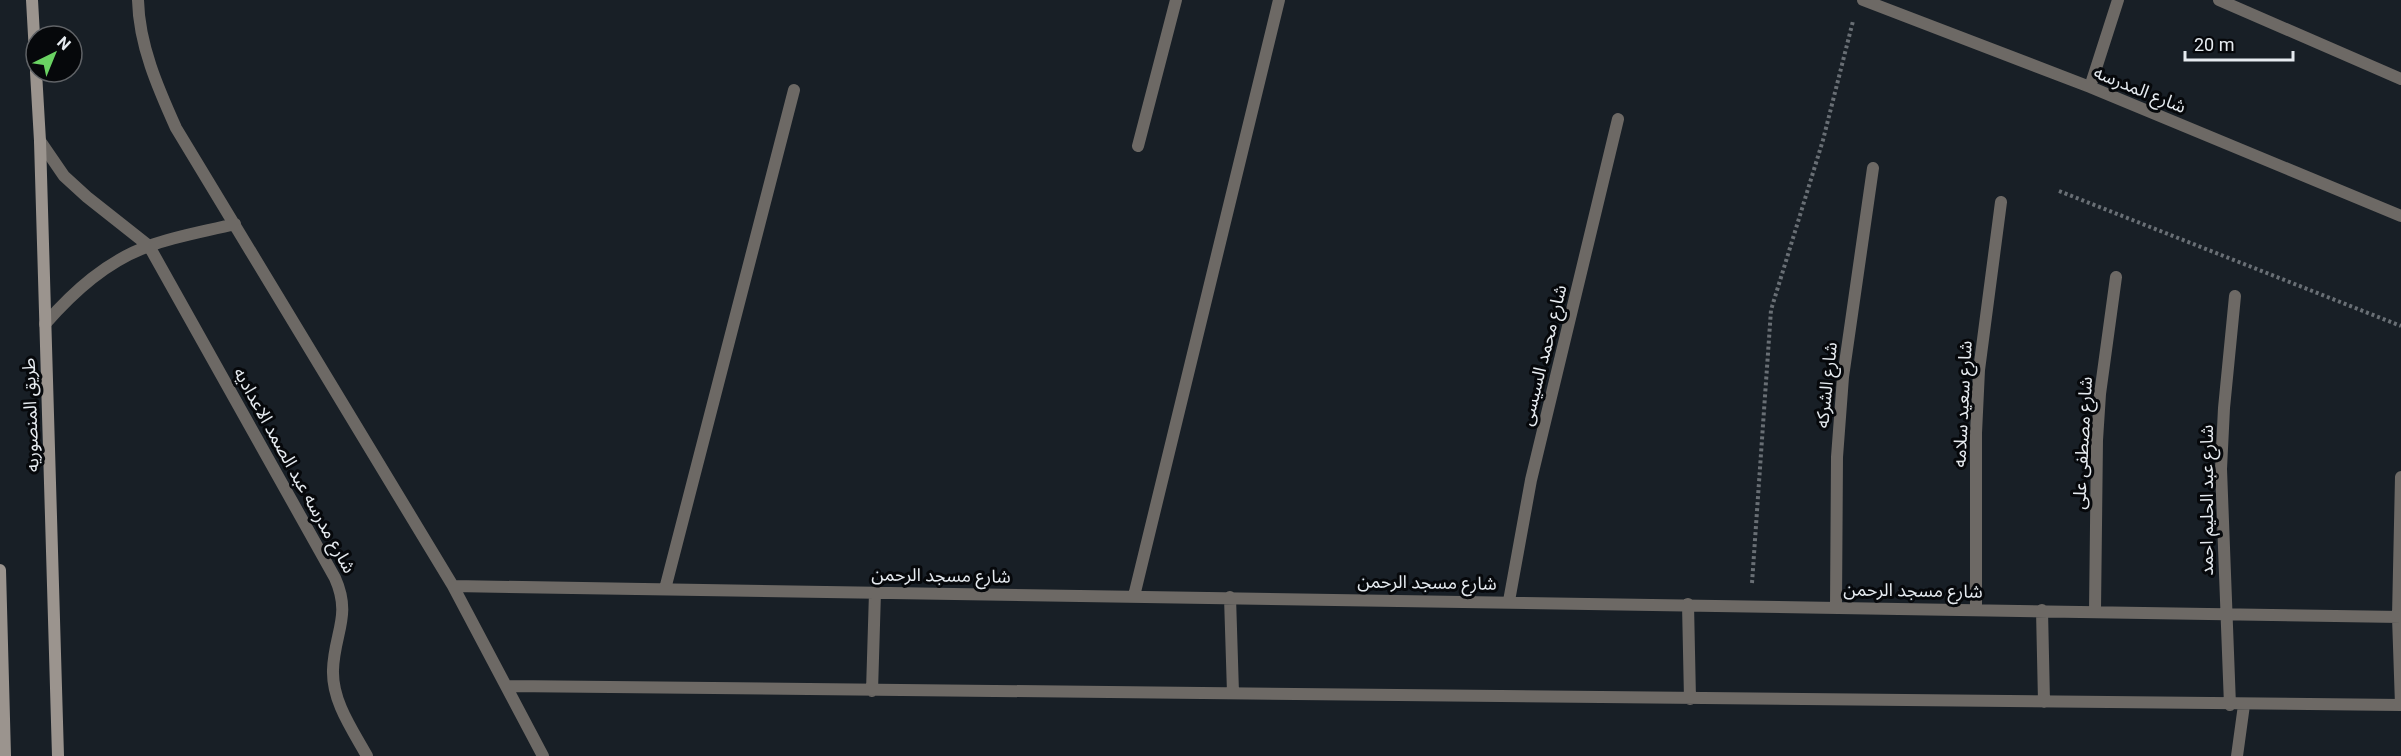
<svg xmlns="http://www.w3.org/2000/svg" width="2401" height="756" viewBox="0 0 2401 756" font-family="Roboto,'Noto Sans Arabic',sans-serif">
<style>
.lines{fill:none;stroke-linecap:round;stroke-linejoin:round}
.path{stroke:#696f75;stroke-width:4;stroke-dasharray:3 3;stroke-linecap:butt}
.minor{stroke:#6d6965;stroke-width:12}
.secondary{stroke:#9b948e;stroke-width:12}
.labels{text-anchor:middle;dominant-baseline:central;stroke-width:6;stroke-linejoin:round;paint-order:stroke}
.street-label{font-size:18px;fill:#e6ebf0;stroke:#06080b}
</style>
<rect width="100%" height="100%" fill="#181f26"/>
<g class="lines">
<path class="path" d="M2059 191 2401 326
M1752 583 1771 310 1823 140 1853 21"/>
<path class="minor" d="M138 0C139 45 158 88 176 128L453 586 543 756
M1863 0 2090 87 2401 216
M2219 0 2401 79
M2090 87 2118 0
M40 141 64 176 87 197 149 246 335 578C352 616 334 633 333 670 332 701 352 729 367 756
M1138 146 1176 0
M45 324C74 291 107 261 149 246 176 236 207 231 235 224
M453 586 2401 617
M665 589 794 90
M1134 596 1279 0
M1230 597 1233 693
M1509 601 1531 480 1618 119
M1688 604 1690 699
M1836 607 1837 457 1843 377 1873 168
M1976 609V433L1979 370 2001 202
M2042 610 2044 702
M2095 611 2097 440 2100 394 2116 277
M506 686 2401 705
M872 691 875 592
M2230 705 2221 469 2224 408 2235 296
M2401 705 2398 617 2401 477
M2237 756 2244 705"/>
<path class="secondary" d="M32 0 36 71
M36 72 40 141 58 756
M0 570 5 756"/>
</g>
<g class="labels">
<g class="street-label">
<text transform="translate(2140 89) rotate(22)">شارع المدرسه</text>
<text transform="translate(1543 355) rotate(-76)">شارع محمد السيسى</text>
<text transform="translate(1826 385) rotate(-84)">شارع الشركه</text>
<text transform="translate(1962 404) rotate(-87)">شارع سعيد سلامه</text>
<text transform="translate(30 415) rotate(-92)">طريق المنصوريه</text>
<text transform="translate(2082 443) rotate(-87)">شارع مصطفى على</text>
<text transform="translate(295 470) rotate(61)">شارع مدرسه عبد الصمد الاعداديه</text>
<text transform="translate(2206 500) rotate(-90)">شارع عبد الحليم احمد</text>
<text transform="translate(941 575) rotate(1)">شارع مسجد الرحمن</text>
<text transform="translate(1427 582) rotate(1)">شارع مسجد الرحمن</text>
<text transform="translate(1913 590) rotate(1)">شارع مسجد الرحمن</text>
</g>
</g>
<g transform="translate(54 54) rotate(43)"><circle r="28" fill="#06080b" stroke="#606367" stroke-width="1.5"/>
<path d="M0-4.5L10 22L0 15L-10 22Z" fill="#6ad363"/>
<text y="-9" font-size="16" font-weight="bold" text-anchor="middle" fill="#e6ebf0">N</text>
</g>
<path d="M2185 51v9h108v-9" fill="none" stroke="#e6ebf0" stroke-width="3"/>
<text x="2194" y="51" font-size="18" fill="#e6ebf0" stroke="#06080b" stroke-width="4.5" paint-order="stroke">20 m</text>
</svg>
